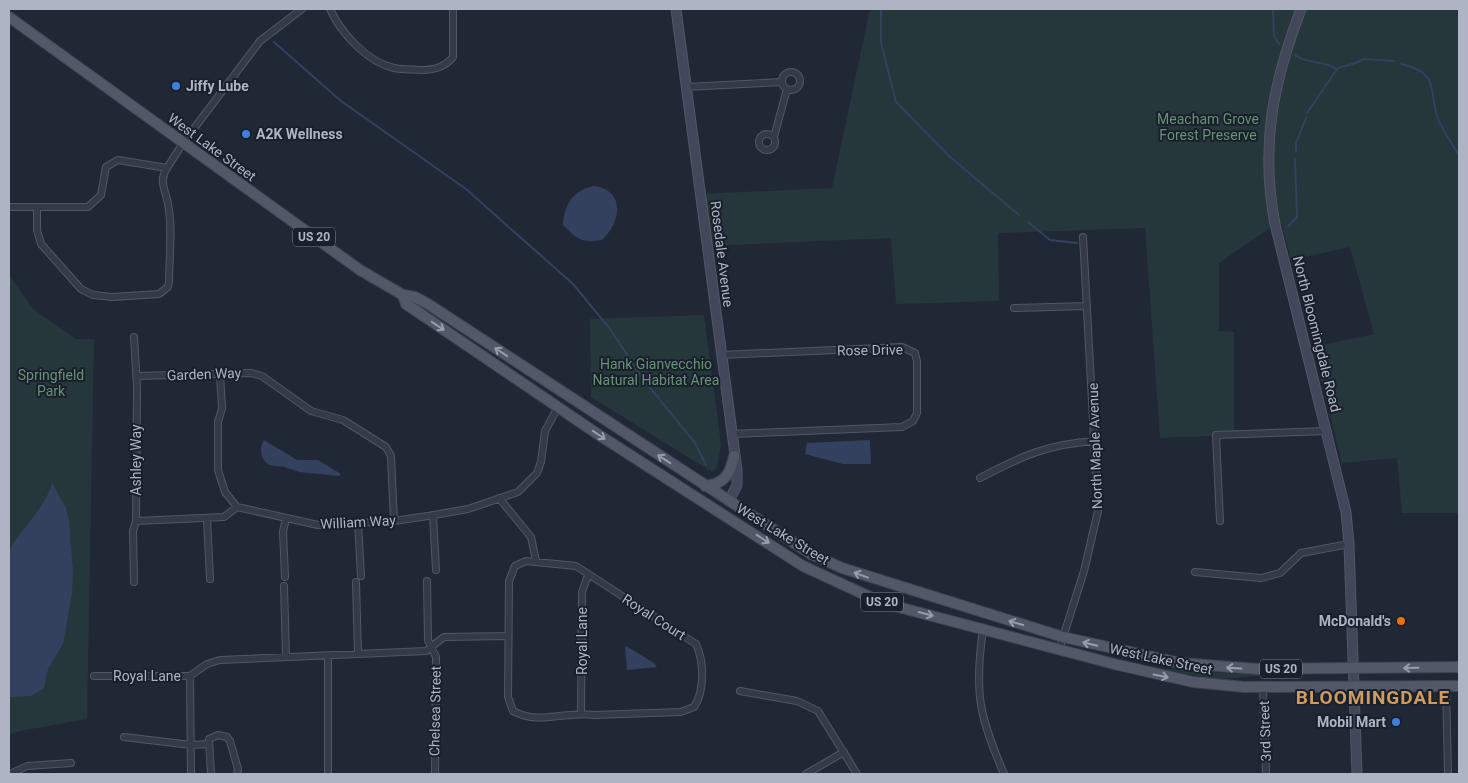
<svg xmlns="http://www.w3.org/2000/svg" width="1468" height="783" viewBox="0 0 1468 783" font-family="Roboto,sans-serif">
<style>
.green{fill:#25373a}
.water{fill:#34415e}
.lines{fill:none;stroke-linecap:round;stroke-linejoin:round}
.stream{stroke:#34415e;stroke-width:2}
.street-casing{stroke:#515765;stroke-width:8}
.secondary-casing{stroke:#515765;stroke-width:11}
.primary-casing{stroke:#3d4351;stroke-width:12}
.street{stroke:#343a47;stroke-width:6}
.secondary{stroke:#42485a;stroke-width:9}
.primary{stroke:#525867;stroke-width:10}
.oneway{stroke:#979dad}
.shop-dot{fill:#3f7fe0;stroke:#191f2b;stroke-width:2}
.food-dot{fill:#e8710a;stroke:#191f2b;stroke-width:2}
.labels{text-anchor:middle;dominant-baseline:central;stroke-width:4;stroke-linejoin:round;paint-order:stroke}
.shield{fill:#191f2b;stroke:#818796;stroke-width:1}
.shield-label{font-size:12px;font-weight:bold;fill:#aeb4c4}
.poi-label{font-size:14px;font-weight:bold;fill:#aeb4c4;stroke:#191f2b;text-anchor:start}
.park-label{font-size:14px;fill:#669375;stroke:#191f2b}
.street-label{font-size:14px;fill:#aeb4c4;stroke:#191f2b}
.district-label{font-size:19px;font-weight:bold;letter-spacing:1px;fill:#d09a5d;stroke:#191f2b}
</style>
<rect width="100%" height="100%" fill="#202836"/>
<path class="green" d="M870 9H1459V513H1402L1397 458 1342 463 1313 347 1374 334 1350 247 1291 260 1282 224 1270 228 1219 263V331L1234 332V435L1160 438 1145 228 998 233 999 301 896 304 891 238 707 246 700 194 832 188Z
M9 275 33 309 76 339H94L87 719 20 731 9 735Z
M704 315 721 445 717 467 712 472 591 397 590 319Z
M1166 669 1258 675V676L1218 679 1166 671Z"/>
<path class="water" d="M594 186C626 190 621 223 602 240 581 243 578 240 563 225 564 205 573 190 594 186Z
M264 440 297 460H318L341 474 339 476 299 472 285 467 269 465C260 459 259 448 264 440Z
M870 440 871 464H843L805 454 807 443Z
M52 483 66 508 69 521 73 573 72 593 63 644 48 669 44 688 31 696 9 697V551C21 528 45 509 52 483Z
M626 646 654 663 657 667 627 670 625 647Z"/>
<g class="lines">
<path class="stream" d="M881 9V43L896 102 950 157 1019 215
M1273 9 1274 36 1279 44
M274 42 341 101 466 189 573 284 610 329 643 379 695 443 706 465
M1295 55C1306 64 1324 60 1336 69
M1401 64C1441 73 1428 91 1438 119 1443 132 1453 144 1459 156
M1307 113 1337 69C1345 64 1357 65 1363 59L1394 61
M1296 151V143L1306 118
M1028 222 1050 240 1077 243
M1288 226 1297 217 1295 159"/>
<g class="street-casing">
<path id="street" d="M330 9C341 33 367 62 394 68 403 70 413 69 422 70 434 70 445 67 453 57V9
M782 81a9 9 0 1 1 18 0a9 9 0 1 1-18 0Z
M686 87 782 82
M759 142a8 8 0 1 1 16 0a8 8 0 1 1-16 0Z
M774 137 787 89
M9 207H88L101 195 106 167 118 160 167 168 183 143 260 41 302 9
M37 207V230L41 244 81 289 93 295 113 297 159 294 168 287 169 282C169 259 173 227 168 204 166 191 158 181 167 168
M1014 308 1087 306
M134 337 137 387 136 521 133 531 134 582
M721 355 902 347 915 353 917 361V413L913 421 902 427 731 434
M220 374 222 408 218 422V470L225 492 237 507 318 525 394 521 428 516 468 509 518 492 537 473 541 462 545 431 558 407
M136 376 251 373 262 376 311 411 343 420 386 447 391 456 394 521
M980 478C1022 456 1047 444 1096 441
M499 498 531 537 536 561
M433 515 436 570
M207 519 210 579
M136 521 224 517 237 507
M1220 521 1216 435 1326 431
M358 523 361 576
M526 561 576 566 696 644C704 661 705 691 694 707L681 712 594 715C568 710 539 726 513 711L508 697 509 581 515 566Z
M1195 572 1261 578 1280 573 1301 553 1349 544
M285 577 283 531 286 519
M427 581 428 640 436 657 435 774
M356 582 358 654
M284 586 286 657
M983 629C974 693 979 715 1004 774
M1059 650 1084 571 1098 511 1083 237
M94 676H190L207 664 220 660 426 651 444 637 508 636
M190 676 191 774
M1446 687 1448 774
M1263 688 1266 774
M740 691 797 701 818 711 857 774
M581 712 582 592 588 575
M124 737 191 745 209 744
M10 774 27 766 71 763
M211 774 209 739 218 735 227 737 230 741 238 769 237 774
M328 774V656
M806 774 844 752"/>
</g>
<g class="secondary-casing">
<path id="secondary" d="M676 9 737 470V485L729 501
M1301 9C1273 83 1260 145 1275 224L1346 512 1349 544 1357 774"/>
</g>
<g class="primary-casing">
<path id="primary" d="M9 17 360 270 403 295 415 297 428 304 811 554 842 568 1063 637 1180 663 1257 669 1459 667
M403 295 406 304 599 435 803 566 883 603 1114 664 1193 682 1244 687 1459 686
M705 486C725 484 730 474 734 456"/>
</g>
<use href="#street" class="street"/>
<use href="#secondary" class="secondary"/>
<use href="#primary" class="primary"/>
</g>
<defs><path id="oneway-shaft" d="M-6 0H5M1.5-3L5.5 0L1.5 3" fill="none" stroke-width="1.6" stroke-linecap="round" stroke-linejoin="round" transform="scale(1.25)"/></defs>
<g class="oneway">
<use href="#oneway-shaft" transform="translate(438 326) rotate(33)"/>
<use href="#oneway-shaft" transform="translate(501 352) rotate(-146)"/>
<use href="#oneway-shaft" transform="translate(599 435) rotate(34)"/>
<use href="#oneway-shaft" transform="translate(664 459) rotate(-147)"/>
<use href="#oneway-shaft" transform="translate(763 539) rotate(33)"/>
<use href="#oneway-shaft" transform="translate(861 575) rotate(-160)"/>
<use href="#oneway-shaft" transform="translate(926 614) rotate(15)"/>
<use href="#oneway-shaft" transform="translate(1016 623) rotate(-164)"/>
<use href="#oneway-shaft" transform="translate(1090 644) rotate(-167)"/>
<use href="#oneway-shaft" transform="translate(1234 668) rotate(-177)"/>
<use href="#oneway-shaft" transform="translate(1411 668) rotate(179)"/>
<use href="#oneway-shaft" transform="translate(1161 676) rotate(11)"/>
</g>
<g class="shop-dot">
<circle cx="176" cy="86" r="5"/>
<circle cx="246" cy="134" r="5"/>
<circle cx="1396" cy="722" r="5"/>
</g>
<circle class="food-dot" cx="1401" cy="621" r="5"/>
<g class="labels">
<g class="shield">
<rect x="293" y="227.5" width="42" height="19" rx="4"/>
<rect x="861" y="592.5" width="42" height="19" rx="4"/>
<rect x="1260" y="659.5" width="42" height="19" rx="4"/>
</g>
<g class="shield-label">
<text x="314" y="237">US 20</text>
<text x="882" y="602">US 20</text>
<text x="1281" y="669">US 20</text>
</g>
<g class="poi-label">
<text x="186" y="86">Jiffy Lube</text>
<text x="256" y="134">A2K Wellness</text>
<text x="1391" y="621" text-anchor="end">McDonald's</text>
<text x="1386" y="722" text-anchor="end">Mobil Mart</text>
</g>
<g class="park-label">
<text x="1208" y="119">Meacham Grove<tspan x="1208" dy="16">Forest Preserve</tspan></text>
<text x="656" y="364">Hank Gianvecchio<tspan x="656" dy="16">Natural Habitat Area</tspan></text>
<text x="51" y="375">Springfield<tspan x="51" dy="16">Park</tspan></text>
</g>
<g class="street-label">
<text transform="translate(212 147) rotate(36)">West Lake Street</text>
<text transform="translate(722 254) rotate(83)">Rosedale Avenue</text>
<text transform="translate(1317 334) rotate(76)">North Bloomingdale Road</text>
<text transform="translate(870 350) rotate(-1)">Rose Drive</text>
<text transform="translate(204 374) rotate(-2)">Garden Way</text>
<text transform="translate(1095 446) rotate(-92)">North Maple Avenue</text>
<text transform="translate(136 460) rotate(-90)">Ashley Way</text>
<text transform="translate(358 522) rotate(-3)">William Way</text>
<text transform="translate(783 534) rotate(31)">West Lake Street</text>
<text transform="translate(654 617) rotate(33)">Royal Court</text>
<text transform="translate(582 641) rotate(-90)">Royal Lane</text>
<text transform="translate(1161 659) rotate(12)">West Lake Street</text>
<text x="147" y="676">Royal Lane</text>
<text transform="translate(435 711) rotate(-89)">Chelsea Street</text>
<text transform="translate(1265 731) rotate(-92)">3rd Street</text>
</g>
<g class="district-label">
<text x="1373" y="697">BLOOMINGDALE</text>
</g>
</g>
<rect width="1468" height="783" fill="none" stroke="#aeb4c4" stroke-width="20"/>
</svg>
